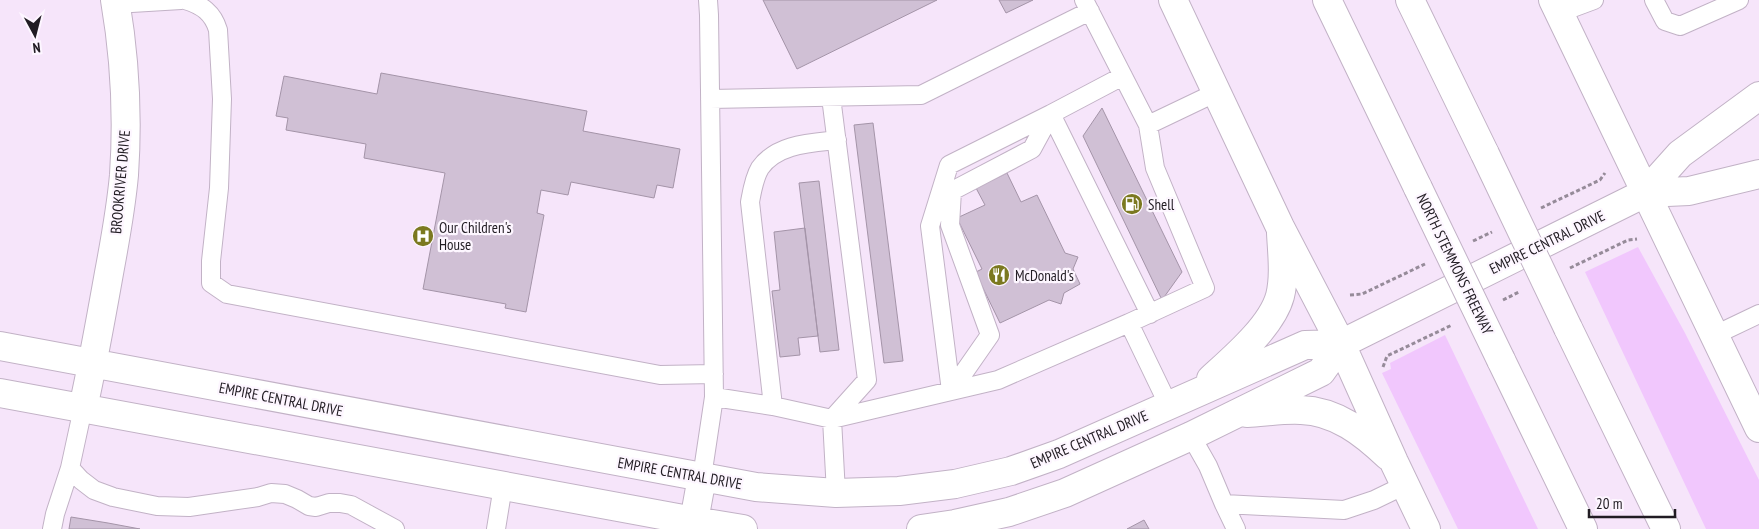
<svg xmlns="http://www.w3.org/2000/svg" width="1759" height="529" viewBox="0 0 1759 529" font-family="'PT Sans Narrow',sans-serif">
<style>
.green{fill:#f1c7fd}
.building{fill:#d0c0d5;stroke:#a494a8}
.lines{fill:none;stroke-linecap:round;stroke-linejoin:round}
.lane-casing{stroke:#c2b2c6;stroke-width:20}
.secondary-casing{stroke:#c2b2c6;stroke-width:30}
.highway-casing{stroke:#c2b2c6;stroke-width:30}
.path{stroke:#968b99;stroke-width:3;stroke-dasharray:4 2.5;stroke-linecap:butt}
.lane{stroke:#fff;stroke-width:18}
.secondary{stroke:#fff;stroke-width:28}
.highway{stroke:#fff;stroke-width:28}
.highway-bridge-casing{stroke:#c2b2c6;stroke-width:30;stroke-linecap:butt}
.highway-bridge{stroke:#fff;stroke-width:28}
.labels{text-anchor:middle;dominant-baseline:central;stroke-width:4.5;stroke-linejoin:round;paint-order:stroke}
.street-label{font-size:15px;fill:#211c23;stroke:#fdf6ff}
.poi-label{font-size:15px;fill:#211c23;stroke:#fdf6ff;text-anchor:start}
</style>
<rect width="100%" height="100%" fill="#f6e5fa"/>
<path class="green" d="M1638 247 1685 333 1759 480V529H1706L1585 272Z
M1445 335 1538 529H1458L1382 373 1391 369 1390 363Z"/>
<path class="building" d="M763 0H937L797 69Z
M999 0H1033L1006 13Z
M381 73 587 111 583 131 680 149 673 188 657 185 654 198 571 182 568 195 541 190 537 213 544 215 526 312 505 308 506 304 423 289 445 173 364 158 366 144 286 130 288 118 276 116 284 76 377 94Z
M1102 108 1182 272 1162 300 1083 136Z
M873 123 903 361 884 363 854 125Z
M1007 173 1021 202 1037 195 1065 253 1078 257 1073 269 1080 284 1064 293 1061 304 1049 300 1000 323 981 284 977 286 972 274 982 269 957 218 985 205 976 188Z
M819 181 839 350 820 352 799 183Z
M805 228 818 336 798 338 800 355 780 357 772 291 780 290 774 232Z
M71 517 108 523 140 529H69Z
M1144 520 1149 529H1127Z"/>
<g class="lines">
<g class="lane-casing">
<path id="lane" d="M185 0C202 5 213 13 218 30L222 99 219 188 211 261V283L227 294 660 375 714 374
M1084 0 1148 125 1215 93
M1654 0 1665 21 1680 26 1739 0
M115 4 181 0
M1559 13 1594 0
M831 97 867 380 832 419 836 493
M710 99 921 95 1090 11
M1148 125 1155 168 1205 288 1129 323 1168 404
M1715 335 1759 314
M951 391 930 226 949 165 1051 114 1150 314
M951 391 990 335 950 225 952 191 1032 149 1051 114 1123 76
M714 397 773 406 832 419 998 380 1129 323
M773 406 750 202C752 191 754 178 760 168 777 144 810 143 837 140
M1191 436 1208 466 1224 504 1344 510 1374 500 1405 485
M70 468 81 480 94 490 113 497 157 506 189 507 258 497 271 493 285 494 297 499 309 506 316 507 329 503H340L351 505 395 529
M702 477 714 397 709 15 708 0
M1224 504 1236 529
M52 529 55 514 70 468 83 408
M496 529 503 486"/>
</g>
<g class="secondary-casing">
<path id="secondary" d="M1173 0 1280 227 1341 344 1394 462 1426 529
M1553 0 1759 428
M1645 193 1689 191 1759 174
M0 346 756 487 836 493 899 491 955 484 1011 471 1059 454 1305 345 1341 344 1645 193 1680 154 1759 96
M1211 379C1234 358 1272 326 1280 296 1285 276 1282 253 1281 233
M0 393 694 521 743 529
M83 408C93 363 101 318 109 273 115 241 121 208 124 175 128 116 125 58 115 0
M1247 413C1265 412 1284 409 1301 410 1336 411 1364 433 1388 456
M694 521 702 477
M921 529 955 524 1009 512 1065 493 1191 436 1321 372 1341 344"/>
</g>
<g class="highway-casing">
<path id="highway" d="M1327 0 1418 188
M1410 0 1485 154
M1568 328 1666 529
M1501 360 1583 529"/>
</g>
<path class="path" d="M1541 208 1600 180 1605 173
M1473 241 1492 232
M1570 268 1628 240 1637 239
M1350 295 1362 294 1425 264
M1503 300 1519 292
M1383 367 1387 356 1452 325"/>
<use href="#lane" class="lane"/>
<use href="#secondary" class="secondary"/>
<use href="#highway" class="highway"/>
<g class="highway-bridge-casing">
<path id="highway-bridge" d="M1485 154 1568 328
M1418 188 1501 360"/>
</g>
<use href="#highway-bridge" class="highway-bridge"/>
</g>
<defs>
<g id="fuel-disc" transform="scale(1.125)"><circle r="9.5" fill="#7b7920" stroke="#fdf6ff"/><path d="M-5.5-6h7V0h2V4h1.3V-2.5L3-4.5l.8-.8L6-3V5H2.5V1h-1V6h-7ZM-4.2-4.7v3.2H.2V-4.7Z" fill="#fff"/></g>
<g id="hospital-disc" transform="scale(1.125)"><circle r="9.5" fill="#7b7920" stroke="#fdf6ff"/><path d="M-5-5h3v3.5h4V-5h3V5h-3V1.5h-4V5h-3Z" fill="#fff"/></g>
<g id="restaurant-disc" transform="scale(1.125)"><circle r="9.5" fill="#7b7920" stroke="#fdf6ff"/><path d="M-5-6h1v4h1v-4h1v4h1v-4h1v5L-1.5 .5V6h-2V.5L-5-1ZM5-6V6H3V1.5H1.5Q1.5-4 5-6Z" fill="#fff"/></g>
</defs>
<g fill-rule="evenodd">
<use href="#fuel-disc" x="1132" y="204"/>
<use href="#hospital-disc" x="423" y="236"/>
<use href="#restaurant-disc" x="999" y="275"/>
</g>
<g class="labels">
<g class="street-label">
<text transform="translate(120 182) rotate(-85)">BROOKRIVER DRIVE</text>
<text transform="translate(1547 242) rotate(-26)">EMPIRE CENTRAL DRIVE</text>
<text transform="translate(1455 264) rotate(64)">NORTH STEMMONS FREEWAY</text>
<text transform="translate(281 399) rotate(11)">EMPIRE CENTRAL DRIVE</text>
<text transform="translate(1089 439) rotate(-23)">EMPIRE CENTRAL DRIVE</text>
<text transform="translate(680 473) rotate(10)">EMPIRE CENTRAL DRIVE</text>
</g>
<g class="poi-label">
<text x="1148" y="204">Shell</text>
<text x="439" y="227">Our Children's<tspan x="439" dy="17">House</tspan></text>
<text x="1015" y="275">McDonald's</text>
</g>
</g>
<g transform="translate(35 35) rotate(173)" stroke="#fdf6ff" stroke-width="4" paint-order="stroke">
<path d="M0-4L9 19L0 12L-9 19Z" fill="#211c23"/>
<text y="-8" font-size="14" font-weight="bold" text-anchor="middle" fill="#211c23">N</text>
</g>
<path d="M1589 509v8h86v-8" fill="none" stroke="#211c23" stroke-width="2.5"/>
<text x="1596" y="509" font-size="15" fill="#211c23" stroke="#fdf6ff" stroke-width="4" paint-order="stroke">20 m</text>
</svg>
